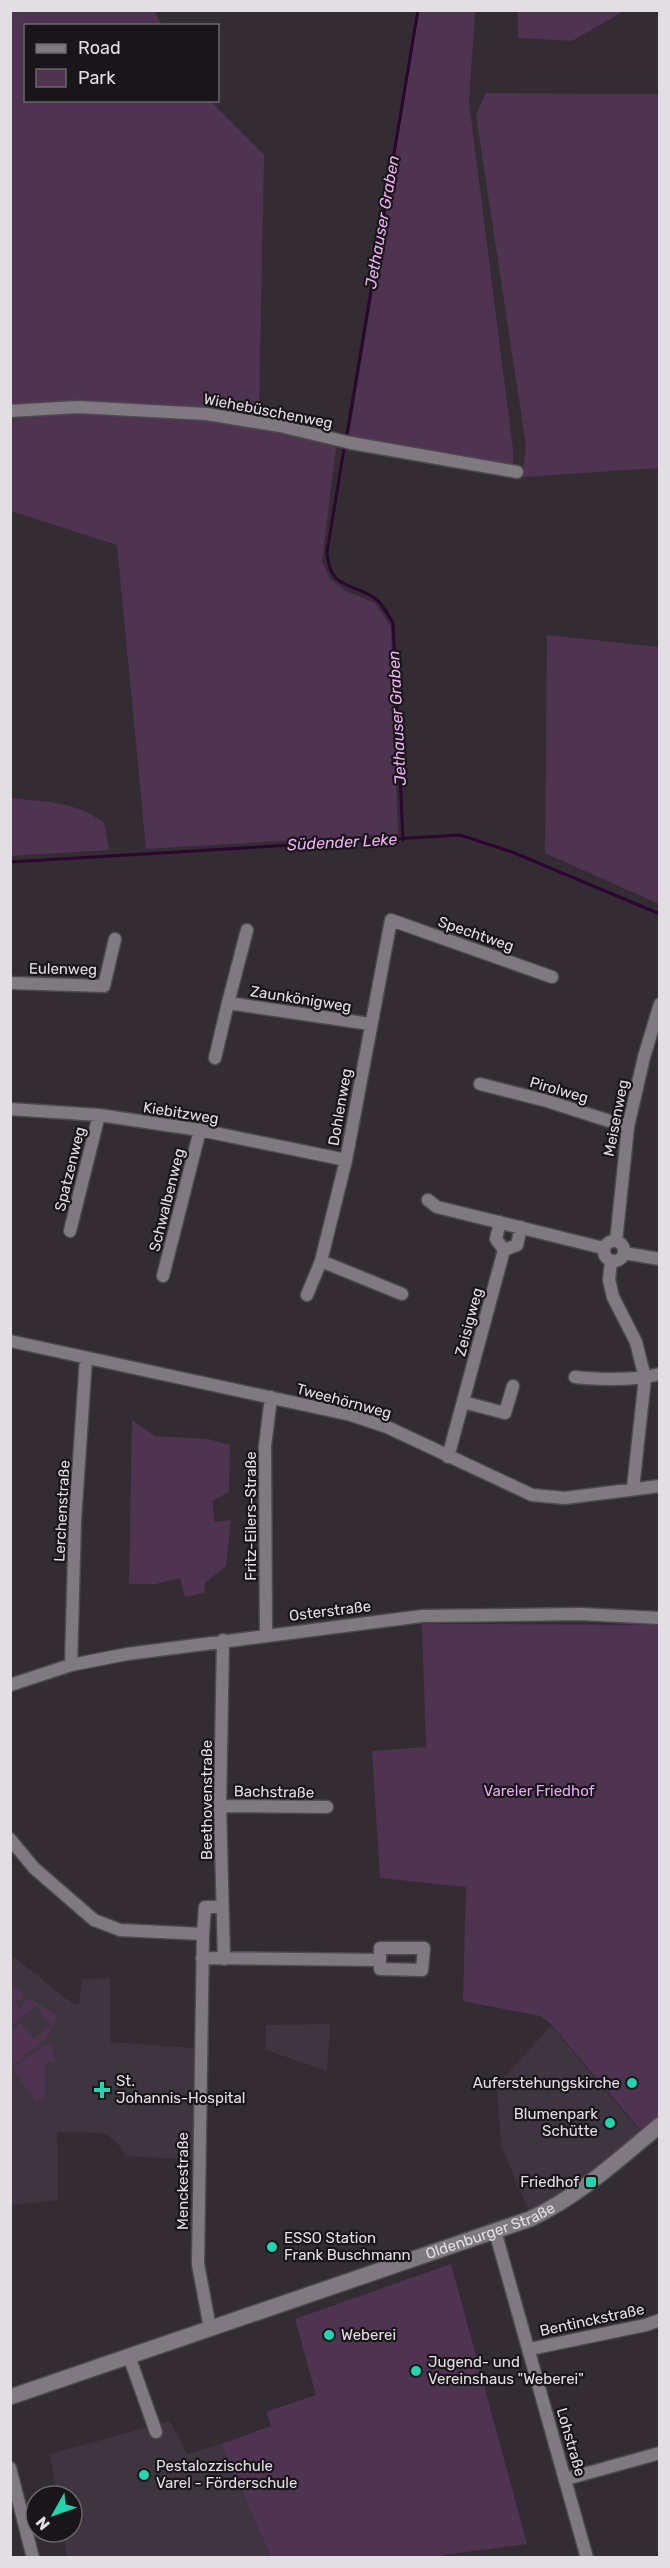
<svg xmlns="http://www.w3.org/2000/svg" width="670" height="2568" viewBox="0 0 670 2568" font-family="Rubik,sans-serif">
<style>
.built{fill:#3f3540}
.green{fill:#4f3452}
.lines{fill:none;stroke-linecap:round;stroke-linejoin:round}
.stream{stroke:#2c0530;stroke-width:3}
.minor-casing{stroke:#4e494f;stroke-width:15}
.secondary-casing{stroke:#4e494f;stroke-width:18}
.minor{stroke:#807981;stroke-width:12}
.secondary{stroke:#807981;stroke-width:15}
.poi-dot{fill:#22d5af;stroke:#191619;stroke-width:2}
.labels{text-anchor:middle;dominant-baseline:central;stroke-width:4.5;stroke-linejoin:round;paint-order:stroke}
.street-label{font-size:15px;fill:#e2dee2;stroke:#191619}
.park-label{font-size:15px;fill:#e7a8ee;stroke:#191619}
.poi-label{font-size:15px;fill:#e2dee2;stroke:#191619;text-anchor:start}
.water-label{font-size:16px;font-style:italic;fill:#efaff5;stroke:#191619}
</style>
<rect width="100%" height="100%" fill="#332c33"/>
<path class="built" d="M10 1954 73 2004H79L82 1979 110 1978V2042L194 2048 193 2160 126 2156 118 2144 105 2133 57 2132 58 2200 11 2205Z
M330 2024 327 2071 266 2050V2025Z
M551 2026 643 2135 558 2197 530 2214 501 2145 497 2085Z
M170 2421 187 2454 221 2444 271 2557H67L63 2532H72V2496H57L50 2454Z"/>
<path class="green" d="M10 11H154L162 25 26 26V100L210 101 264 155 259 414 99 401 11 404Z
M419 11H475L469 103 513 449V469L349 437Z
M518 11V10L624 11 572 41 518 38Z
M486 93 659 94V468L522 477 526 446 476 115Z
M135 412 238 421 336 447 322 561 330 579 346 591 375 603 391 627 398 834 146 849 117 545 11 511V414Z
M547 635 659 647V904L545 853Z
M11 798C46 802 75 801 104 823L109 850 11 856Z
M132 1420 155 1436 208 1439 230 1445 229 1492 212 1501 215 1522 231 1520 226 1566 205 1583 204 1593 185 1597 180 1578 156 1584H129Z
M422 1624 659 1625 660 2117 642 2132 549 2022 540 2016 463 2001 466 1887 380 1878 372 1751 426 1747Z
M11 1983 24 1994 22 1999 15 2000 17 2007 21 2009 25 2001 32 2000 56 2015C55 2038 27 2053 11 2066V2031L20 2023 34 2039 51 2025 36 2006 11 2026Z
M43 2045H53L54 2062H46L45 2099 35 2100 13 2069Z
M451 2264 527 2544 443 2555 444 2557H271L221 2444 271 2426 266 2412 316 2395 295 2319Z"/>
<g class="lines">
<path class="stream" d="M347 434 418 10
M344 449 327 552C330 592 352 581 376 599 383 605 388 614 393 623L403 840
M10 862 460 835 512 852 660 914"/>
<g class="minor-casing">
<path id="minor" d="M10 411 78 407 206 414 280 426 351 443 517 472
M10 983 104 986 115 939
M228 1003 247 930
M215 1058 228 1003 370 1024
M480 1084 547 1101 628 1127
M10 1109 99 1115 200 1130 346 1160
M428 1200 437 1207 603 1248
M500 1222 496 1239 504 1250
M70 1231 99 1115
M604 1251a10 10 0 1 1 20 0a10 10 0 1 1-20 0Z
M616 1241 628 1127 644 1057 660 1004
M504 1250 517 1245 521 1227
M624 1253 660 1259
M321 1261 402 1294
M611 1261 609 1280 613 1297 636 1342 645 1378 633 1488
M163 1276 200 1130
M307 1295 321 1261 346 1160 391 920 552 977
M10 1341 351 1415 387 1427 532 1495 565 1498 660 1486
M575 1377C604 1380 632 1381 660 1374
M463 1402 505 1413 513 1386
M448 1457 504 1250
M266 1634 265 1446 271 1397
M223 1640 220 1806 224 1959
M71 1665 75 1520 86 1358
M10 1685 71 1665 127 1654 422 1616 580 1614 660 1618
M220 1806 327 1807
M10 1839 34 1868 94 1920 120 1930 203 1934
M202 1958 380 1960V1969L422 1970 424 1948H380V1960
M495 2231 587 2558
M210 2328 198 2264 203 1934 205 1907H222
M530 2349 646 2325 660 2320
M129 2356 156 2432
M10 2468 33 2558
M566 2479 660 2453"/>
</g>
<g class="secondary-casing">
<g id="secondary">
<path id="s1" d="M10 2397 530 2219C579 2196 618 2160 660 2125"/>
</g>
</g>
<use href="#minor" class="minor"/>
<use href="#secondary" class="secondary"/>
</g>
<g class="poi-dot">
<circle cx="632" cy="2083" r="6"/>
<path d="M99 2081h6v6h6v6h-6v6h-6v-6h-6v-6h6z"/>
<circle cx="610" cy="2123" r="6"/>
<rect x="585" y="2176" width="12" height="12" rx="3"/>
<circle cx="272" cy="2247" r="6"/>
<circle cx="329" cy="2335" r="6"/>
<circle cx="416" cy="2371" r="6"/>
<circle cx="144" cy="2475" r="6"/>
</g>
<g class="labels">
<g class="street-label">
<text transform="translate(268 411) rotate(11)">Wiehebüschenweg</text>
<text transform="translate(476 934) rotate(19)">Spechtweg</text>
<text transform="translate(63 969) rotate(1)">Eulenweg</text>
<text transform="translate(301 999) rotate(9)">Zaunkönigweg</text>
<text transform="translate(559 1090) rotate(16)">Pirolweg</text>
<text transform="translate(340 1107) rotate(-80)">Dohlenweg</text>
<text transform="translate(181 1113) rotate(9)">Kiebitzweg</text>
<text transform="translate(616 1118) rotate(-79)">Meisenweg</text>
<text transform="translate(70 1169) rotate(-76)">Spatzenweg</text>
<text transform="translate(167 1200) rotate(-76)">Schwalbenweg</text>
<text transform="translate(469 1322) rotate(-75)">Zeisigweg</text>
<text transform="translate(344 1401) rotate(15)">Tweehörnweg</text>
<text transform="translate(62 1511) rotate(-87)">Lerchenstraße</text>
<text transform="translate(251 1516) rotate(-90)">Fritz-Eilers-Straße</text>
<text transform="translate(330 1611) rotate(-7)">Osterstraße</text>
<text transform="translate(274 1792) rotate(1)">Bachstraße</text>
<text transform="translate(207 1800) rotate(-90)">Beethovenstraße</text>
<text transform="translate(183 2181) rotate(-90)">Menckestraße</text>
<text stroke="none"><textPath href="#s1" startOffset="508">Oldenburger Straße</textPath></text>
<text transform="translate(592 2320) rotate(-12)">Bentinckstraße</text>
<text transform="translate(571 2442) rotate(74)">Lohstraße</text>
</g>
<g class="park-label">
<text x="539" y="1791">Vareler Friedhof</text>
</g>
<g class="poi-label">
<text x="116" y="2081">St.<tspan x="116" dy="17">Johannis-Hospital</tspan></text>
<text x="620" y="2083" text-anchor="end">Auferstehungskirche</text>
<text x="598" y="2114" text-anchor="end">Blumenpark<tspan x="598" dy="17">Schütte</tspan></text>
<text x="579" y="2182" text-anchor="end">Friedhof</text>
<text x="284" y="2238">ESSO Station<tspan x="284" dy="17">Frank Buschmann</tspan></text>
<text x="341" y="2335">Weberei</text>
<text x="428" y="2362">Jugend- und<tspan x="428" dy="17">Vereinshaus "Weberei"</tspan></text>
<text x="156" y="2466">Pestalozzischule<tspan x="156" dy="17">Varel - Förderschule</tspan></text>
</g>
<g class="water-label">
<text transform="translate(382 222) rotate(-80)">Jethauser Graben</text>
<text transform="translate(397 718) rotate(-93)">Jethauser Graben</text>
<text transform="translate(342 842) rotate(-3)">Südender Leke</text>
</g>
</g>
<rect width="670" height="2568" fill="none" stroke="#e2dee2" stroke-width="24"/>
<rect x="24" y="24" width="195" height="78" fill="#191619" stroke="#696669" stroke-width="1.5"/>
<rect x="36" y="44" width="30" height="9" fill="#807981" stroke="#696669" stroke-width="1.5"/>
<text x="78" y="54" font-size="18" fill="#e2dee2">Road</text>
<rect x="36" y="69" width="30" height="18" fill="#4f3452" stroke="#696669" stroke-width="1.5"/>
<text x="78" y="84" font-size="18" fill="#e2dee2">Park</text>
<g transform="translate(54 2514) rotate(230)"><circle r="28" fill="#191619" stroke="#696669" stroke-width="1.5"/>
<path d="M0-4.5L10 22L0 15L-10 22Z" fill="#22d5af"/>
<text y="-9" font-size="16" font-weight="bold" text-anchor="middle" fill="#e2dee2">N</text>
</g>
</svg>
